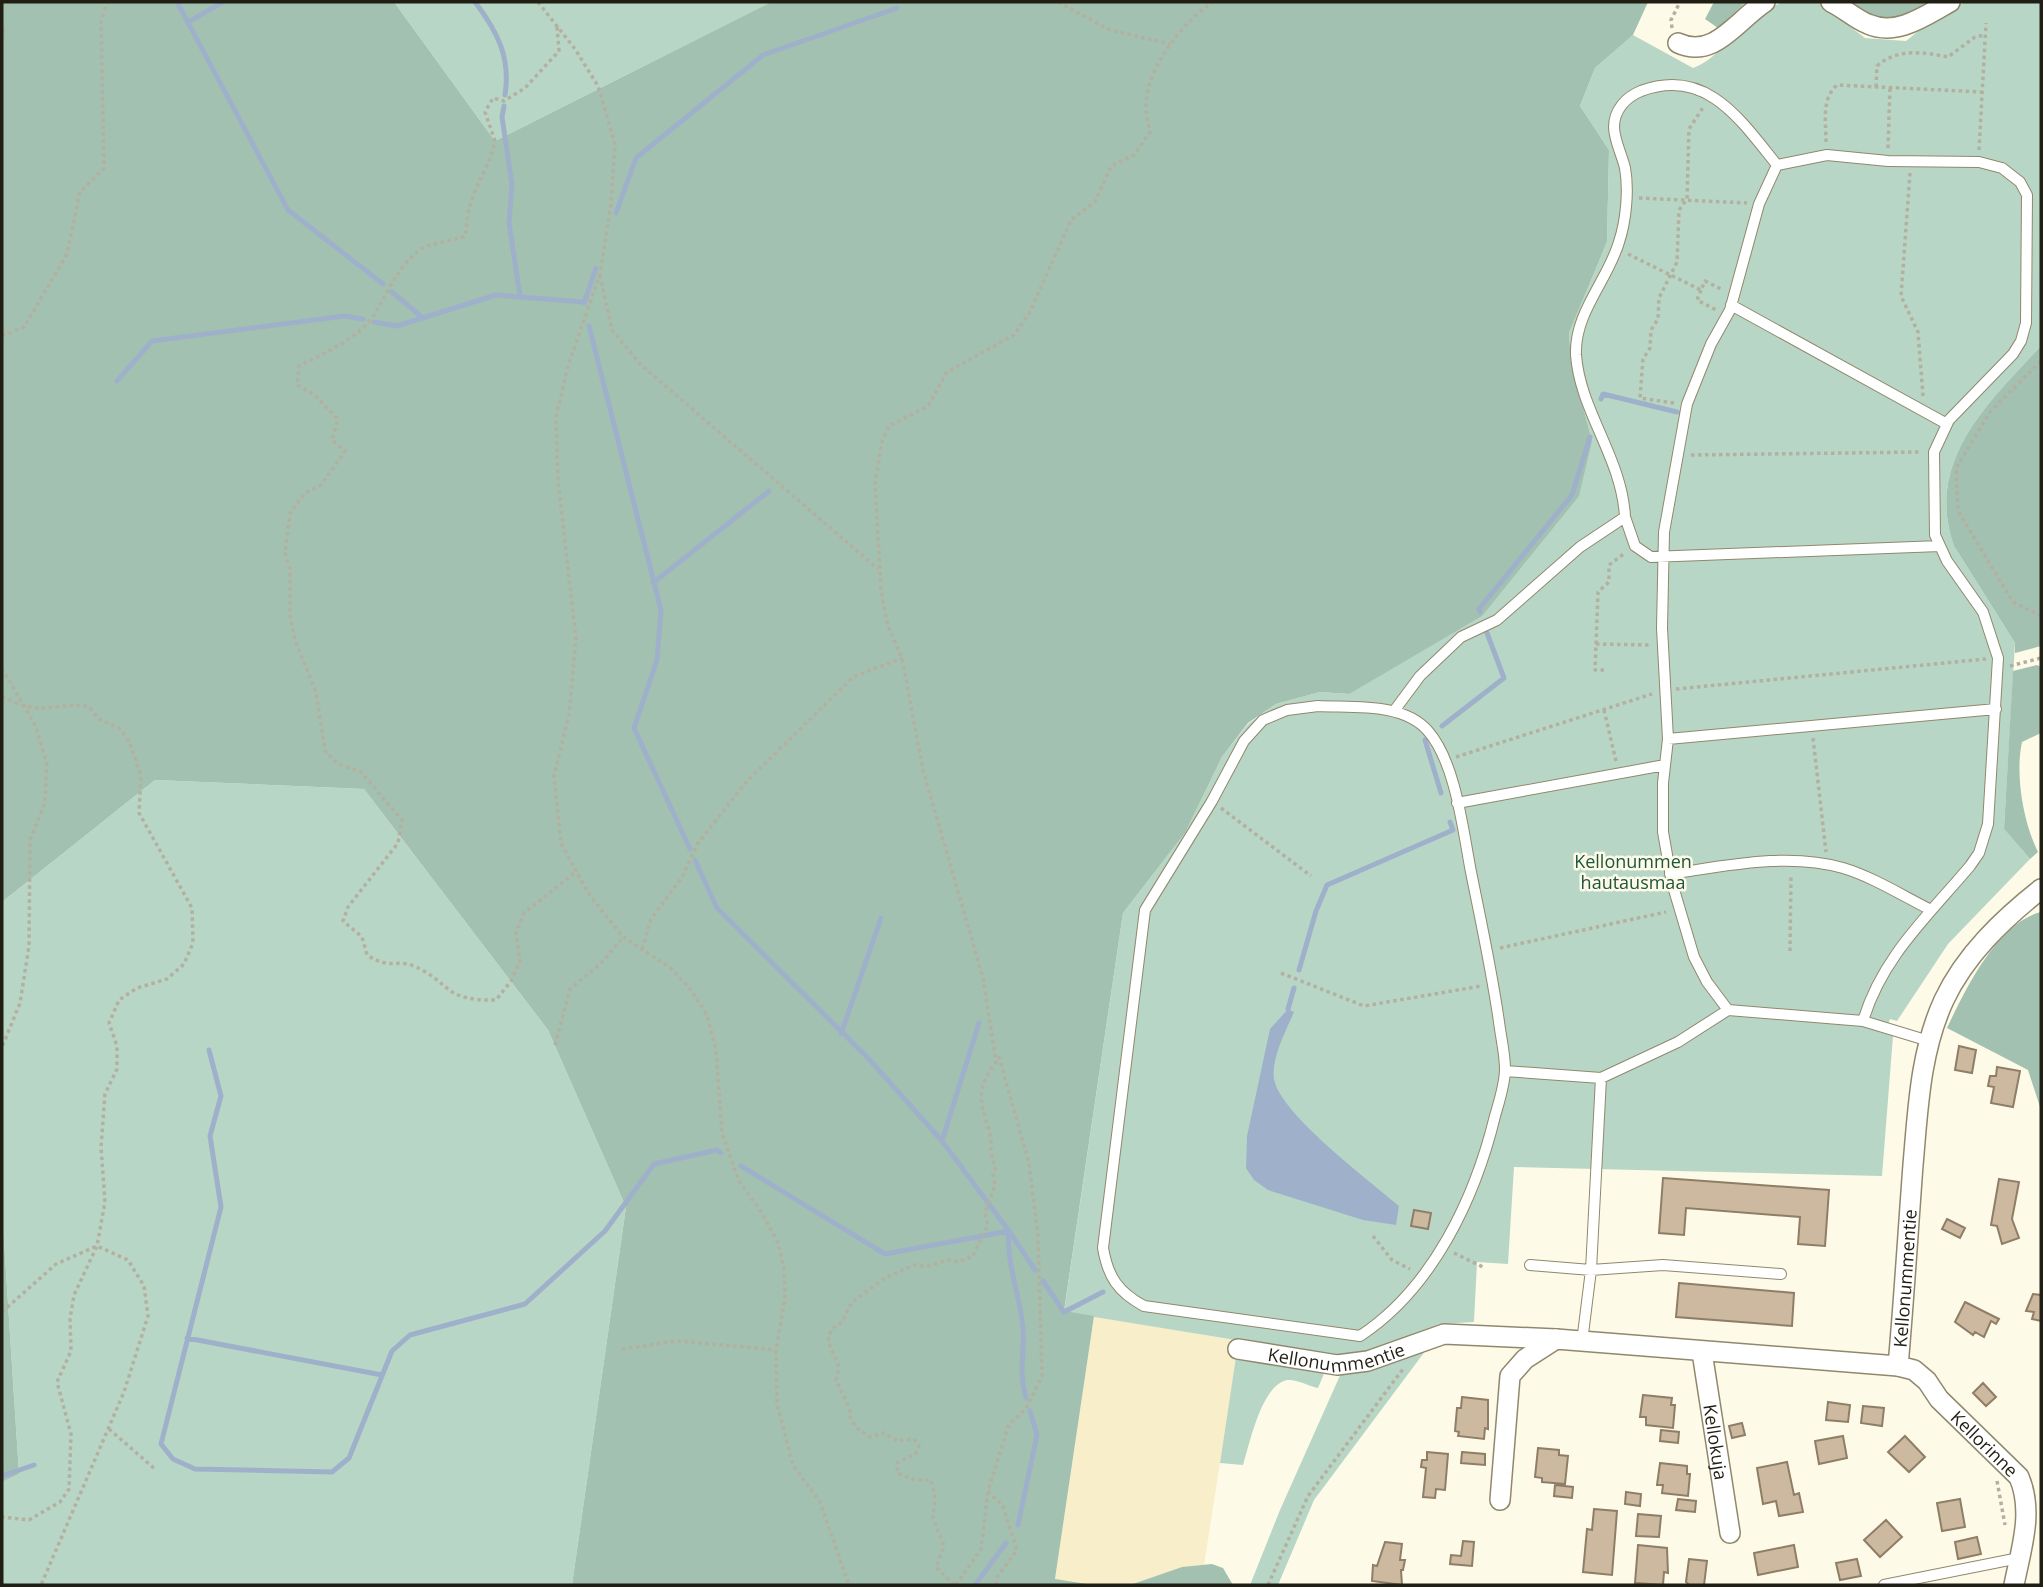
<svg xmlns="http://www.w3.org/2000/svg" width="2043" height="1587" viewBox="0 0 2043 1587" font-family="'Open Sans',sans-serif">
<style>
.built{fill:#f8eec9}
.green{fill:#b8d6c5}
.forest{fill:#a2c1b0}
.water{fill:#9fb1ca}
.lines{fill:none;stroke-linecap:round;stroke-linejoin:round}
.stream{stroke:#9fb1ca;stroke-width:5}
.building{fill:#ccb99f;stroke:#8f7e66;stroke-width:2}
.lane-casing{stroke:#90886d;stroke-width:12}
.street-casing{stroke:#90886d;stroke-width:22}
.path{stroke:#b4b0a0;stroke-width:3.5;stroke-dasharray:3.5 3.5;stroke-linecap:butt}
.lane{stroke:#fff;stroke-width:10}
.street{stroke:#fff;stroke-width:19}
.labels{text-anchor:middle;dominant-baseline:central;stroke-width:5;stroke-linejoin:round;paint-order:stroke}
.park-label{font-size:18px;fill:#1e553d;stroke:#fefae8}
.street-label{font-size:18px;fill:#211e13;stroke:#fefae8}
</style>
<rect width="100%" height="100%" fill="#fefae8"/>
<path class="built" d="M1094 1316 1239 1341 1204 1565 1182 1567 1130 1585H1093L1055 1580Z"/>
<path class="green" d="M394 2H771L495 141Z
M1783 2H1818L1865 38 1906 41 1932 20 1965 2H2041V346C1988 403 1924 461 1954 546L2015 643 2004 829 2030 859 1948 944 1897 1021 1890 1019 1885 1033 1893 1036 1882 1176 1514 1167 1508 1264 1477 1262 1474 1322 1439 1324 1363 1353 1333 1356 1064 1312 1123 913 1185 833 1222 757 1248 724 1276 704 1320 692 1349 694 1592 441 1571 361 1569 333 1607 242 1609 150 1580 106 1595 68 1633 35 1693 68C1714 60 1720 48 1735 32 1749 18 1765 9 1783 2Z
M155 780 364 789 548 1030 626 1207 572 1585H2V1482L19 1474 2 1210V902Z
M1426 1350 1314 1500 1278 1585H1250L1280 1510 1342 1371Z
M1236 1357 1326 1369 1318 1388C1309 1386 1296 1379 1287 1380 1261 1386 1250 1443 1243 1465L1220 1463Z"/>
<path class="forest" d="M2 2H394L495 141 771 2H1648L1633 35 1595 68 1580 106 1609 150 1607 242 1569 333 1571 361 1592 441 1579 496 1482 616 1349 694 1320 692 1276 704 1248 723 1222 757 1185 833 1123 913 1064 1311 1094 1316 1055 1579 1093 1585H572L626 1207 548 1030 364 789 155 780 2 902Z
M1714 2H1746L1718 28 1705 19Z
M1849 2H1934C1892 24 1890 31 1849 2Z
M2041 346V646L2015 653V643L1954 546C1924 461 1988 403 2041 346Z
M2037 665 2041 667V733L2022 742C2015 774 2023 822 2038 852L2030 859 2004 829 2013 671Z
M2041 912V1110L2028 1070 1947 1028C1965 990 1997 923 2041 912Z
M2 1210 19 1474 2 1482Z
M1212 1564 1223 1568 1233 1585H1130L1182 1567Z"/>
<path class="water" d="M1288 1009 1294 1012C1286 1031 1271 1058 1274 1079 1280 1114 1370 1181 1399 1206L1396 1225 1363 1220 1268 1190 1254 1180 1246 1168 1247 1136 1270 1029Z"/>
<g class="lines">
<path class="stream" d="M177 2 288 210 383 284
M475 2C497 31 511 57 505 95
M188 22 223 2
M504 106 502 117 512 185 509 223 520 296
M616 213 636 158 763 55 897 8
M392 292 423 318
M584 303 596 268
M374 322 397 326 496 295 584 302
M589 326 661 610 657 660 634 728 690 849
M117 381 152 341 344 316 363 319
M1601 399 1603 394 1677 412
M653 583 769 491
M1480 612 1479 609 1572 495 1590 437
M1442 726 1504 678 1487 633
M1425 740 1441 793
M695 860 717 908 868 1058 942 1141 1009 1231C1006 1264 1020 1295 1023 1328 1025 1355 1018 1370 1026 1398
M1299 970 1316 911 1327 885 1453 830 1450 822
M1288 1009 1294 988
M841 1034 881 918
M209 1050 221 1096 210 1136 221 1207 161 1444 173 1459 195 1469 332 1472 349 1458 392 1351 410 1335 525 1304 605 1231 654 1164 717 1150 721 1153
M942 1141 979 1023
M741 1166 885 1254 1009 1231 1035 1270
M1043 1281 1064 1312 1103 1292
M187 1338 382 1375
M2 1476 34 1465
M1018 1525 1037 1435 1030 1411
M975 1585 1006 1543"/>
</g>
<path class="building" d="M1959 1046 1976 1050 1972 1073 1955 1070Z
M1997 1067 2020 1071 2013 1107 1991 1103 1994 1087 1988 1086 1990 1076H1996Z
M1663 1178 1829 1190 1825 1246 1798 1244 1800 1217 1686 1208 1684 1235 1659 1233Z
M1999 1179 2019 1182 2012 1219 2019 1238 2002 1244 1997 1226 1991 1225Z
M1414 1210 1431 1213 1428 1229 1411 1226Z
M1947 1219 1965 1228 1960 1238 1942 1229Z
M1679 1283 1794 1293 1792 1326 1676 1317Z
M2033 1294 2041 1295V1321L2032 1319 2034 1312 2026 1311Z
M1965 1302 1999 1319 1996 1324 1991 1321 1984 1337 1975 1332 1973 1335 1955 1322Z
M1983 1383 1996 1397 1986 1406 1973 1393Z
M1643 1395 1672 1398 1671 1405H1675L1673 1428 1646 1425V1417H1640Z
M1462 1397 1488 1400V1429L1485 1428 1484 1439 1458 1436 1459 1432 1455 1431 1457 1408H1461Z
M1828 1402 1850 1405 1848 1422 1826 1420Z
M1863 1406 1884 1408 1882 1426 1861 1423Z
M1742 1423 1745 1435 1732 1438 1729 1426Z
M1661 1430 1679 1432 1678 1443 1660 1441Z
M1843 1436 1847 1458 1819 1464 1815 1441Z
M1905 1436 1925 1457 1909 1472 1888 1452Z
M1538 1448 1559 1450V1455L1568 1456 1565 1484 1542 1482V1478L1535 1477Z
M1427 1452 1448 1454 1445 1490 1436 1489 1435 1498 1423 1497 1426 1468 1421 1467 1422 1460H1427Z
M1462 1452 1485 1454V1465L1461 1463Z
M1787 1462 1794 1495 1799 1493 1803 1512 1779 1516 1776 1501 1763 1504 1757 1468Z
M1660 1463 1687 1466V1474H1690L1688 1496 1662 1493 1663 1485H1657Z
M1555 1485 1573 1487 1572 1498 1554 1496Z
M1626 1492 1641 1494 1640 1506 1625 1504Z
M1678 1499 1696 1501 1695 1512 1676 1510Z
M1960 1499 1965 1527 1942 1531 1937 1503Z
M1594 1509 1617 1511 1612 1575 1583 1572 1587 1529 1592 1530Z
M1638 1514 1661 1516 1659 1537 1636 1536Z
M1886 1520 1902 1537 1880 1557 1864 1540Z
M1977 1537 1981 1554 1958 1559 1955 1542Z
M1463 1541 1474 1542 1472 1566 1450 1564 1451 1555 1461 1556Z
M1385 1542 1402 1544 1400 1560H1405L1403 1570H1401L1402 1585 1372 1581 1373 1565 1377 1566Z
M1638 1545 1667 1548 1668 1573 1664 1572 1663 1585 1635 1583Z
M1794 1545 1798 1567 1758 1575 1754 1553Z
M1689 1559 1707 1561 1704 1585H1689L1686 1582Z
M1857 1559 1861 1576 1840 1580 1836 1563Z"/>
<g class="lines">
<g class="lane-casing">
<path id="lane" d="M1731 305 1947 424
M1625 517 1635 546 1651 557 1940 546
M1318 706C1352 708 1403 702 1428 731 1456 763 1463 831 1471 872 1481 922 1492 972 1499 1022 1501 1038 1505 1054 1505 1069 1505 1084 1499 1102 1495 1116 1475 1198 1433 1288 1360 1336L1144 1306C1118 1292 1108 1277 1103 1248L1145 910 1212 801 1244 741 1263 720 1287 710Z
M1394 711 1420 676 1461 637 1497 620 1580 547 1625 517C1622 458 1580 411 1576 355 1574 313 1608 280 1619 242 1626 221 1629 190 1625 168 1622 155 1614 140 1614 127 1614 110 1626 97 1641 91 1706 67 1740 119 1777 165
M1668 739 1996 709
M1457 803 1665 765
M1670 874C1726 866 1788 852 1843 868 1873 877 1903 896 1931 910
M1728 1010 1707 982 1694 957 1672 883 1663 832V783L1668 739 1662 628 1664 532 1687 404 1711 344 1730 310 1759 204 1777 165 1827 155 1888 161 1979 162 2002 168 2020 182 2027 195 2026 323 2021 341 2013 354 1949 420 1934 452 1935 535 1947 561 1983 612 1998 658 1988 824 1979 853 1970 866C1928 916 1882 957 1863 1021
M1505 1071 1601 1078 1678 1042 1728 1010 1863 1021 1929 1041
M1530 1265 1591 1270 1663 1265 1781 1274
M1582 1342 1591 1270 1601 1078
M1884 1585 2019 1558"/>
</g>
<g class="street-casing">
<g id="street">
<path d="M1831 2C1844 8 1855 19 1868 24 1897 37 1926 15 1950 2"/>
<path d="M1678 43C1714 60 1737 20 1765 2"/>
<path id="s1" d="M1238 1349 1337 1365 1368 1361 1444 1334 1556 1339"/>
<path id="s2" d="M1702 1352 1730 1533"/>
<path id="s3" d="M1898 1366C1904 1299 1908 1232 1913 1165 1918 1109 1920 1052 1944 1000 1965 955 2003 919 2041 889"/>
<path id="s4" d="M1500 1500 1510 1376 1525 1359 1556 1339 1898 1366 1914 1370 1927 1381 1939 1399 2019 1477C2034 1512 2021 1549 2014 1585"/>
</g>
</g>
<path class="path" d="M538 2 575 49 598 86 615 144 611 204 600 274 568 366 556 417 558 480 576 639 569 714 554 776 561 843 588 893 623 937 671 968 691 990 707 1015 716 1050 722 1133 739 1181 762 1213 778 1243 784 1268 785 1298 776 1350 777 1404 793 1465 820 1502 849 1585
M1058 2 1110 30 1170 44
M557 27 559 51 525 88 504 101 493 98 485 112 495 141C487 177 466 192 466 236 455 240 433 243 425 247 400 260 388 293 374 315 357 340 325 352 299 366L297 385 313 394 338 419 332 440 345 451 321 485 305 493 290 513 285 553 290 569V615L295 640 316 692 325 751 338 764 361 772 402 820 398 843 348 907 343 921 362 937 367 955C390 970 397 959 414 966 452 983 442 1001 496 1000L511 981 520 961 516 932 524 913 577 871
M1672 28 1671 20 1680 2
M2 30 5 32 2 40
M1876 87 1877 66C1897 48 1923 52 1948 57L1975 37 1985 35
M1826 142C1826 122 1821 99 1837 85L1982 92
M1888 148 1890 87
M1979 150 1986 23
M1910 173 1901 296 1918 332 1923 396
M1639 198 1747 203
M1628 254 1701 290 1705 281 1723 290
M600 275 612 330 640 364 878 569
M1701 290 1697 300 1716 310
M2 336 24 327 67 254 80 192 104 168 101 21 107 2
M2041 361 1990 412 1956 468 1958 511 2013 602 2041 616
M1674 403 1640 398 1643 359 1650 348 1651 330 1658 319 1659 298 1677 262 1679 210 1687 199 1689 129 1704 106
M1691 455 1921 452
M1596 644 1650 645
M2010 666 2041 658
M2 668 36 727 47 765 45 803 30 840 29 946 20 1003 2 1047
M1604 670H1595L1598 592 1609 582V565L1625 553
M1676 689 1986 659
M2 696C40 718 51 702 88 706L99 719 119 728 129 741 141 776 139 813 192 908 193 943 184 964 167 979 137 988 119 1000 109 1023 117 1046V1069L105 1094 101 1147 105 1202 97 1246 74 1295 70 1319 71 1351 57 1382 71 1434 69 1489 60 1502 29 1520 2 1517
M1604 710 1616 761
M1813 738 1826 852
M1456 757 1652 694
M1221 808 1311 876
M1500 948 1666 912
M642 949 651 919 682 877 698 843 747 781 853 677 902 658
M1790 951 1791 874
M1281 973 1364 1006 1481 986
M555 1045 570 989 602 962 623 937
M1373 1236 1392 1260 1410 1269
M1454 1253 1485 1268
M2 1312 56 1264 97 1246 128 1260 144 1286 148 1316 124 1392 41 1585
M622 1349 678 1341 776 1350
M109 1429 156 1470
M1997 1481 2005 1525
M988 1491 1003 1506 1017 1550 997 1577 996 1585
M954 1585 936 1567 944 1546 933 1518 935 1495 931 1480H915L897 1473V1463L915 1454 919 1446 914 1439 897 1441 884 1433 871 1437 858 1429 851 1420 849 1407 836 1380 839 1367 828 1341 831 1330 842 1322 852 1302 885 1278 914 1265 929 1266 948 1260 958 1262 972 1257 988 1225 985 1213 995 1185 993 1174 996 1167C987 1150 994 1144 989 1130 980 1100 975 1091 996 1062L983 978 923 770 902 658 888 626 881 590 875 483 882 441 889 426 928 406 947 372 1014 335 1030 312 1071 220 1095 202 1111 166 1134 155 1150 132C1148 123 1146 114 1146 105 1146 69 1184 20 1213 2
M956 1585 981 1549 988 1491 1009 1424 1026 1409 1042 1376 1038 1235 1029 1163 998 1053
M1268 1585 1308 1496 1403 1369"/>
<use href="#lane" class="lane"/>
<use href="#street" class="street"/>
</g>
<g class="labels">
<g class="park-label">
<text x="1633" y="861">Kellonummen<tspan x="1633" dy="21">hautausmaa</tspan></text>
</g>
<g class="street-label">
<text stroke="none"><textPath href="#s3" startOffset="88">Kellonummentie</textPath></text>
<text stroke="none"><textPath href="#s1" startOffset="100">Kellonummentie</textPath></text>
<text stroke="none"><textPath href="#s2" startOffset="91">Kellokuja</textPath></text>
<text stroke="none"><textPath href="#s4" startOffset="646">Kellorinne</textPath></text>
</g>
</g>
<rect width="2043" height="1587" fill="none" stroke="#211e13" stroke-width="7"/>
</svg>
